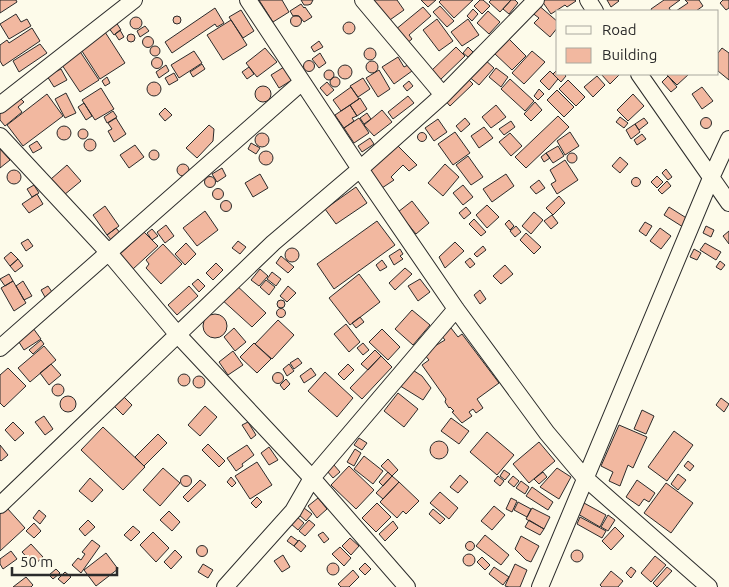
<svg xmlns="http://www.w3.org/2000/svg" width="729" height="587" viewBox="0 0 729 587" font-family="Ubuntu,sans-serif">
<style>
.building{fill:#f2b8a0;stroke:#2b2b2b}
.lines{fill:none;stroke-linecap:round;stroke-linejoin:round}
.minor-casing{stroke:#2b2b2b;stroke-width:18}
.minor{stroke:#fdfbea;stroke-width:16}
</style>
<rect width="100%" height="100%" fill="#fdfbea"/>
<path class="building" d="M0 0H16L17 2 0 13Z
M259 0H282L289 12 273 22Z
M301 0H313L311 4 308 5H304Z
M372 0H397L404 10 387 22Z
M421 0H436L428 7Z
M441 0H473L454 18 439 2Z
M480 0H483L490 6 482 14 474 6Z
M491 0H511L500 12 489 2Z
M511 0H515L518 3 509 14 503 9Z
M543 0H575L576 1 567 7 565 5 551 14 542 1Z
M607 0H618L619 1 611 7Z
M664 0H680L669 8 671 11H652L651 9Z
M685 0H699L703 6 696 11H676L688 3Z
M723 0H729V8L726 10 720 3Z
M301 4 304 8 305 7 312 17 304 22 299 16H293L290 11Z
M537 4 558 22V27L550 37 534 23 539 18 531 12Z
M440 6 454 21 447 27 433 12Z
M423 7 431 16 409 35 412 39 406 44 395 30Z
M215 8 224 23 217 27 215 24 172 53 165 42Z
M473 9 478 14 472 21 467 16Z
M241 10 254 31 243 38 229 17Z
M488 11 500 22 489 34 477 23Z
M16 14 21 22 27 19 31 26 9 39 0 24Z
M290.5 21a5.5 5.5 0 1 1 11 0a5.5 5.5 0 1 1-11 0Z
M173 20a4 4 0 1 1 8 0a4 4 0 1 1-8 0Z
M130 23a6 6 0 1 1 12 0a6 6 0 1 1-12 0Z
M437 19 453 41 439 51 423 30Z
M468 19 479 35 462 46 451 32Z
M231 20 247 45 223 60 207 35Z
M343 28a6 6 0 1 1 12 0a6 6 0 1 1-12 0Z
M116 22 121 30 114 35 108 27Z
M145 26 149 31 140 37 137 31Z
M32 28 40 41 3 66 0 61V45L7 40 9 43Z
M120 30 124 37 119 40 115 34Z
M105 32 125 63 100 79 80 48Z
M127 38a4 4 0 1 1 8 0a4 4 0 1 1-8 0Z
M142.5 42a5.5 5.5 0 1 1 11 0a5.5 5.5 0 1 1-11 0Z
M508 38 526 56 512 70 494 53Z
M319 41 323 47 314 52 311 47Z
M40 44 47 53 19 72 13 61Z
M150 51a5 5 0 1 1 10 0a5 5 0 1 1-10 0Z
M456 47 465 56 439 81 430 72Z
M468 47 473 52 468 57 463 53Z
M364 54a6 6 0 1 1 12 0a6 6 0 1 1-12 0Z
M265 48 277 62 257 77 246 63Z
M722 48 729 53V80L718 71V53Z
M79 50 99 80 80 92 60 62Z
M194 51 202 63 179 78 171 65Z
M532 51 545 62 524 84 512 73Z
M320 53 326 63 319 68 312 59Z
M398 57 404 67 408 65 412 71 394 84 382 67Z
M151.5 63a5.5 5.5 0 1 1 11 0a5.5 5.5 0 1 1-11 0Z
M483 58 494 68 479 85 468 76Z
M303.5 66a5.5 5.5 0 1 1 11 0a5.5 5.5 0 1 1-11 0Z
M366 67a6 6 0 1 1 12 0a6 6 0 1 1-12 0Z
M202 64 205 69 193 77 190 72Z
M166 65 169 71 159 78 156 72Z
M338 72a7 7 0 1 1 14 0a7 7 0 1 1-14 0Z
M249 67 254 74 247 79 242 72Z
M284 67 292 80 279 88 271 75Z
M496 68 508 77 501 87 489 77Z
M61 69 67 80 54 87 47 76Z
M558 69V74H564L566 76 561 82 553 74Z
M379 70 390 89 378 97 366 78Z
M324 75a5 5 0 1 1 10 0a5 5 0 1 1-10 0Z
M550 71 558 79 549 90 540 81Z
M174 73 178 80 169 85 165 78Z
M601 74H620L610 84Z
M666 74H689L677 85Z
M464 75 473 84 450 106 442 97Z
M597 76 605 85 593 97 584 87Z
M668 76 677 87 671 92 662 82Z
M107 77 110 83 105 86 102 81Z
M330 82a5 5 0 1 1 10 0a5 5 0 1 1-10 0Z
M363 78 370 89 358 97 350 86Z
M510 79 534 101 525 111 501 89Z
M568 80 585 97 576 106 559 89Z
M409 81 413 86 407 91 403 86Z
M327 82 334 90 327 96 320 88Z
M147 89a7 7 0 1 1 14 0a7 7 0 1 1-14 0Z
M255 94a8 8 0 1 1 16 0a8 8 0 1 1-16 0Z
M351 87 359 99 341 111 333 100Z
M702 87 713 101 702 109 692 94Z
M101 88 114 109 95 120 82 100Z
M539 89 544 94 538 100 534 96Z
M557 90 574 107 564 117 547 100Z
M66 93 76 113 65 118 55 99Z
M47 94 63 116 23 146 7 125Z
M633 94 644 106 628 121 617 110Z
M408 96 414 103 393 119 388 112Z
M20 98 24 102 18 107 22 112 5 126 0 120V113Z
M360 98 367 109 357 116 350 105Z
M535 102 542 110 531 121 524 114Z
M84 103 92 116 86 120 78 107Z
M350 105 357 116 352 118 354 121 344 128 335 115Z
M496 105 506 117 491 128 482 117Z
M165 108 172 115 165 121 159 114Z
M382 110 392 122 374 136 364 125Z
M113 111 117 117 107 123 104 117Z
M367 113 371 119 364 124 360 118Z
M558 116 569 127 526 168 515 157Z
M620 117 628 123 624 128 616 122Z
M700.5 123a5.5 5.5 0 1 1 11 0a5.5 5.5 0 1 1-11 0Z
M116 118 126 134 114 142 108 131 112 129 108 123Z
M359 118 369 133 354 143 344 128Z
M465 118 470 124 461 132 456 126Z
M644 118 648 123 639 130 635 124Z
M438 119 447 132 434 141 425 128Z
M511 121 515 127 504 135 499 129Z
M635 124 640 132 631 139 626 130Z
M209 125 214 129 213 141 197 158 186 148Z
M57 133a7 7 0 1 1 14 0a7 7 0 1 1-14 0Z
M484 127 493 138 479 148 471 136Z
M78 134a5 5 0 1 1 10 0a5 5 0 1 1-10 0Z
M455 132 470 153 453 165 438 144Z
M570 132 579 146 565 155 557 141Z
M417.5 137a4.5 4.5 0 1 1 9 0a4.5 4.5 0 1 1-9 0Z
M510 133 522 146 511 156 499 142Z
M255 140a7 7 0 1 1 14 0a7 7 0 1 1-14 0Z
M642 134 646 139 637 145 634 140Z
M370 138 374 144 362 152 358 146Z
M84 145a6 6 0 1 1 12 0a6 6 0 1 1-12 0Z
M37 141 42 148 33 153 29 146Z
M251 143 260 148 256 154 248 149Z
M395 143 417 165 409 171 403 165 391 177 394 180 382 188 367 166Z
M135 145 144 157 129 168 120 155Z
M558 146 564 156 553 163 546 153Z
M0 149 10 160 0 168Z
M149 155a5 5 0 1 1 10 0a5 5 0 1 1-10 0Z
M259 158a7 7 0 1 1 14 0a7 7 0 1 1-14 0Z
M567 158a5 5 0 1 1 10 0a5 5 0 1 1-10 0Z
M546 153 550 158 544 162 541 157Z
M468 156 483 177 471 185 456 165Z
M620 157 628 164 620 173 612 166Z
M565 160 578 180 557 194 551 184 556 181 550 170Z
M177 170a6 6 0 1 1 12 0a6 6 0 1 1-12 0Z
M445 164 459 177 443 196 428 183Z
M67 165 81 181 64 195 51 179Z
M222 168 226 176 217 182 212 174Z
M666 169 672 177 668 180 662 173Z
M7 177a7 7 0 1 1 14 0a7 7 0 1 1-14 0Z
M260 174 268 188 253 197 245 183Z
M506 174 514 186 492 202 483 189Z
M657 176 663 182 657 188 651 182Z
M204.5 182a5.5 5.5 0 1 1 11 0a5.5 5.5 0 1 1-11 0Z
M631.5 182a4.5 4.5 0 1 1 9 0a4.5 4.5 0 1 1-9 0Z
M539 180 545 188 536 194 530 187Z
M667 181 671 186 662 194 658 190Z
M34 185 39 193 32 197 27 189Z
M463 185 473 197 463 205 453 193Z
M356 187 367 203 336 224 325 209Z
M212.5 194a5.5 5.5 0 1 1 11 0a5.5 5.5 0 1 1-11 0Z
M37 194 43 204 29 213 22 204Z
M559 196 565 203 553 215 546 208Z
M220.5 206a5.5 5.5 0 1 1 11 0a5.5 5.5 0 1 1-11 0Z
M412 201 429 223 416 234 398 212Z
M487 205 499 217 487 228 476 215Z
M105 206 119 226 107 235 93 215Z
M466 207 471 213 464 219 459 213Z
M669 207 688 219 683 227 664 215Z
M205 211 218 230 197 246 183 228Z
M534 212 543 220 531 234 522 226Z
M552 215 558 223 551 229 544 221Z
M474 219 486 232 481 236 469 224Z
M509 220 514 226 510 230 505 224Z
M377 221 395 245 334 289 317 264Z
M645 222 652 226 646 236 639 231Z
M166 225 174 236 165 243 157 232Z
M516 226 521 232 515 237 510 231Z
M706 226 714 230 711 237 703 233Z
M116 228 121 234 112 241 107 235Z
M660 228 671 236 661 249 650 241Z
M152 229 158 236 152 240 147 233Z
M729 231V244L723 236Z
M144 232 158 246 133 269 120 254Z
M526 233 541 247 534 254 520 240Z
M28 239 33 246 26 251 21 243Z
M238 241 246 247 240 254 232 248Z
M455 242 464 251 445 268 439 257Z
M186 243 196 254 185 265 175 254Z
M705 243 721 252 716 260 700 250Z
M163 244 182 264 161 284 146 268 149 264 146 260Z
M483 246 486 250 477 257 474 254Z
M285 255a7 7 0 1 1 14 0a7 7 0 1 1-14 0Z
M400 249 403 254 400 256 403 259 394 265 389 256Z
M694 249 701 253 697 260 690 257Z
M11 252 18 259 10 266 4 258Z
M281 256 294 267 288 273 276 263Z
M470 258 475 264 470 268 465 262Z
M18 259 23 266 15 272 10 266Z
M382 260 387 267 380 271 376 265Z
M720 261 725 265 721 270 716 267Z
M216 263 223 270 213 280 206 273Z
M505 265 513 274 501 284 493 276Z
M405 268 412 274 395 290 389 283Z
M260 269 268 276 259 286 251 280Z
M272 272 281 279 276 286 267 279Z
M9 274 13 281 5 286 0 279Z
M359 274 380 302 350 325 329 298Z
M198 279 205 286 199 292 192 284Z
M420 279 430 292 418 301 408 286Z
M266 280 275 287 269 295 260 287Z
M13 281 26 303 14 311 1 288Z
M23 281 32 296 24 300 16 286Z
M234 283 266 313 252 327 220 298Z
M48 286 52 292 45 297 41 290Z
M189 286 198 296 177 315 168 305Z
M288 286 296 293 287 302 280 296Z
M480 290 486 299 480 304 474 295Z
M277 304a4 4 0 1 1 8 0a4 4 0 1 1-8 0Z
M276.5 313a4.5 4.5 0 1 1 9 0a4.5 4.5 0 1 1-9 0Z
M412 310 430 325 413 345 395 329Z
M203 326a12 12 0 1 1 24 0a12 12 0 1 1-24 0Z
M360 317 364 322 356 328 352 323Z
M278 320 294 335 272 359 255 344Z
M346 324 360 342 349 352 334 334Z
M33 328 41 339 24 350 17 339Z
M234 328 246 342 235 351 224 337Z
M451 328 458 337 462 334 499 383 477 399 483 408 476 413 473 409 469 412 472 416 462 423 452 412 454 411 450 407 449 408 445 402 446 399 422 365 429 360 423 353 445 340 441 335Z
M382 329 400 347 388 360 369 342Z
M41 340 44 344 33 354 29 350Z
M254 343 271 359 257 373 240 357Z
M363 343 369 350 363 355 357 348Z
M44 346 56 360 30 382 18 368Z
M375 350 381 356 368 370 361 364Z
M233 351 243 365 228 375 219 362Z
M381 356 392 367 362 399 350 388Z
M298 358 302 363 294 369 290 363Z
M51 364 61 375 49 385 40 373Z
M289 364 294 371 287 376 283 369Z
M348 364 354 370 344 380 338 374Z
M408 367 422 376 431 388 423 400 397 384Z
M8 368 26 386 4 407 0 403V375Z
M311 368 316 375 304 383 300 376Z
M325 372 353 398 337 417 308 391Z
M272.5 378a5.5 5.5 0 1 1 11 0a5.5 5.5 0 1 1-11 0Z
M178 380a6 6 0 1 1 12 0a6 6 0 1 1-12 0Z
M193 382a6 6 0 1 1 12 0a6 6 0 1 1-12 0Z
M286 379 290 384 284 390 280 385Z
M52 390a6 6 0 1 1 12 0a6 6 0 1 1-12 0Z
M398 393 418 409 404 427 384 411Z
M60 404a8 8 0 1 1 16 0a8 8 0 1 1-16 0Z
M123 396 132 405 123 415 114 406Z
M721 398 729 404 724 412 716 405Z
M205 406 217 417 200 436 188 425Z
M642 410 654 416 646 434 634 429Z
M44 416 53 429 45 435 35 422Z
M451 418 469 431 459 444 441 431Z
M13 422 24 433 15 441 5 430Z
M248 422 256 435 251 439 242 425Z
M619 425 647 437 633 468 628 465 620 486 609 481 613 472 601 466Z
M103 427 145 467 123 490 81 450Z
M674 431 693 445 667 481 648 467Z
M487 432 514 455 497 475 470 452Z
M158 434 167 443 144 466 135 457Z
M359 438 367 443 362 450 354 445Z
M430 450a9 9 0 1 1 18 0a9 9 0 1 1-18 0Z
M539 442 555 461 529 483 513 464Z
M208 444 225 461 219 467 202 450Z
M0 445 8 455 1 461 0 460Z
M247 445 254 455 242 464 243 466 236 471 227 458Z
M269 447 278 460 269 465 261 453Z
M355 449 361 453 354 466 347 462Z
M364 456 383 471 373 484 354 469Z
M388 459 398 470 392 476 381 466Z
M688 461 694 466 690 471 684 466Z
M257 462 272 485 250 499 235 476Z
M334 465 340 472 333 478 327 471Z
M349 466 374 490 356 509 331 485Z
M163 468 180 483 160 506 143 490Z
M557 468 571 477 559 499 540 487Z
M504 470 510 474 505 480 500 476Z
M388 472 392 476 383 486 379 482Z
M543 472 547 477 539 484 534 479Z
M678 474 686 480 678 490 671 484Z
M460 475 468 482 458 493 450 487Z
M180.5 481a5.5 5.5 0 1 1 11 0a5.5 5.5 0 1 1-11 0Z
M392 476 399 482 383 499 376 493Z
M498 476 504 481 500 486 494 481Z
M513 476 519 481 514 487 508 482Z
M231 477 236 483 232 487 227 482Z
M90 478 103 490 92 502 79 491Z
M200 480 206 485 188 502 183 497Z
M637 480 655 493 649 502 644 499 639 506 626 497Z
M521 481 529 487 525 494 516 488Z
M399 482 419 501 406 514 403 511 397 518 380 502Z
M666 483 693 503 671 533 644 513Z
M532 487 553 502 548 510 526 496Z
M440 492 458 508 449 519 430 503Z
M257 497 262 502 256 508 251 503Z
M318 498 327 509 317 518 308 506Z
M511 498 517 501 512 512 506 509Z
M518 502 531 509 527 517 514 510Z
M377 503 391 517 376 532 362 518Z
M584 503 606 515 600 527 578 514Z
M494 506 505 515 492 530 481 521Z
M7 508 25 528 0 551V514Z
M304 508 312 514 306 521 299 515Z
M532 508 550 517 544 529 526 519Z
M433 509 445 519 440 524 429 514Z
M39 510 46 516 40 524 33 518Z
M169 511 180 522 172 531 160 520Z
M608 515 615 520 608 531 601 527Z
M296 516 304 523 298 530 290 523Z
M580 517 606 531 602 538 577 524Z
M88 520 95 527 85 536 79 529Z
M309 520 315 525 305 536 299 531Z
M529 520 544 529 540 535 525 527Z
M393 521 398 528 385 541 379 534Z
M34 523 41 531 34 538 26 531Z
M133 526 140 532 131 541 124 535Z
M615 527 624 536 611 550 602 541Z
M153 532 169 548 156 562 140 545Z
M323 532 329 539 324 543 318 535Z
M485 535 509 555 501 565 476 546Z
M291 536 298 541 294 546 287 541Z
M521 536 539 546 531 562 526 560 515 549Z
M350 538 359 546 351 555 342 546Z
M92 540 100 546 81 573 72 565 78 558 81 560 85 554 82 552Z
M299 540 306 546 301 552 294 546Z
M465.5 546a4.5 4.5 0 1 1 9 0a4.5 4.5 0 1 1-9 0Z
M31 544 43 557 34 565 22 552Z
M196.5 551a5.5 5.5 0 1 1 11 0a5.5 5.5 0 1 1-11 0Z
M340 547 351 558 344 566 332 554Z
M571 556a6 6 0 1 1 12 0a6 6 0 1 1-12 0Z
M175 550 182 557 171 569 164 562Z
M11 551 17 559 3 569 0 564V559Z
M106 553 118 569 96 586 84 570Z
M463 560a6 6 0 1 1 12 0a6 6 0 1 1-12 0Z
M283 555 290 567 282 572 274 561Z
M655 556 666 565 651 582 641 573Z
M482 557 490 565 485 570 477 562Z
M327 569a6 6 0 1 1 12 0a6 6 0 1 1-12 0Z
M365 563 371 569 365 575 359 569Z
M203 564 213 570 208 578 198 572Z
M515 564 527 570 520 587H509L505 586Z
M494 567 509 577 503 585 489 574Z
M631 567 636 571 631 578 626 573Z
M667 567 672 571 657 587 653 583Z
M56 569 60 573 53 579 49 575Z
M353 570 359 577 349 587H341L338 584Z
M611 571 623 581 618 587H602L600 585Z
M65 572 71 577 64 584 58 579Z
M26 577 33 585 31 587H13Z"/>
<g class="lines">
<g class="minor-casing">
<path id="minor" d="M248 0 360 169 456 309 547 433 584 477 709 587
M363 0 443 95
M588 0 595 11
M639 74 729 203
M0 105 134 0
M0 136 109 253 178 335 312 478 407 587
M0 348 302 82
M0 505 273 243 360 169 443 95 536 0
M225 587 293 511 312 478 456 309
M540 587 711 178 729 139"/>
</g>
<use href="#minor" class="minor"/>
</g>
<rect x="556" y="10" width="162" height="65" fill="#fdfbea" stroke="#a9a89e"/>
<rect x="566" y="26" width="25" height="8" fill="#fdfbea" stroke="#a9a89e"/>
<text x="602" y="35" font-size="15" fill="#2b2b2b">Road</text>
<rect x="566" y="48" width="25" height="15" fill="#f2b8a0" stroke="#a9a89e"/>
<text x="602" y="60" font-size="15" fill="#2b2b2b">Building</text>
<path d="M12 567v8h105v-8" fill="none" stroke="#2b2b2b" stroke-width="2.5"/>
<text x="20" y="567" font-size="15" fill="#2b2b2b" stroke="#fdfbea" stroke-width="4" paint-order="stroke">50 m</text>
</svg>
